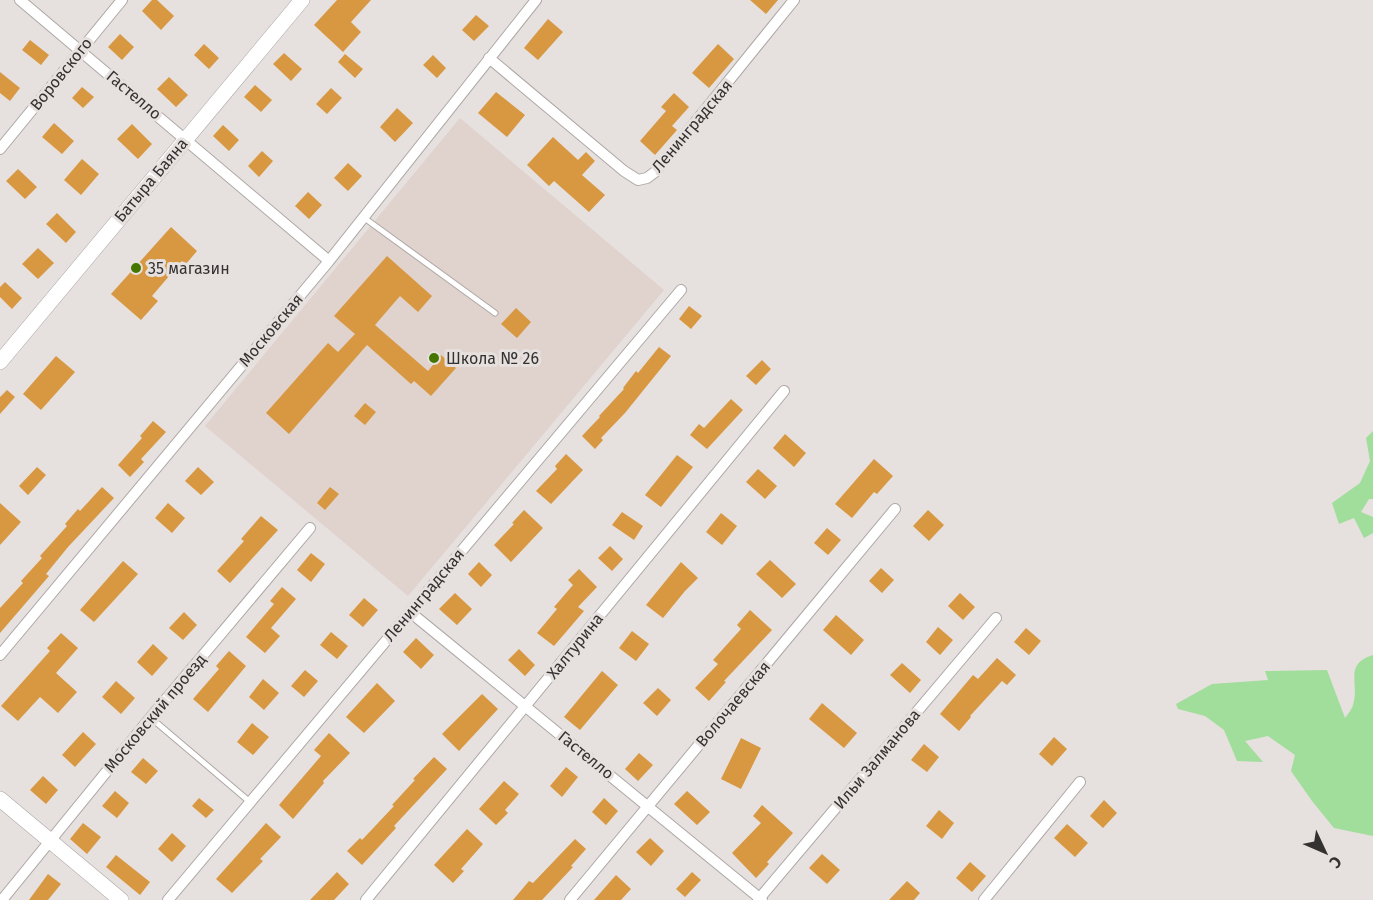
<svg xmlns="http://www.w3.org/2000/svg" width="1373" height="900" viewBox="0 0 1373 900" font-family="'Fira Sans',sans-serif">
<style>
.built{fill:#e0d2cd}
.green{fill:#a1dd9b}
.building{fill:#d89841}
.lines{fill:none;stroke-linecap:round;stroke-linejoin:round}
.lane-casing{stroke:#ada8a6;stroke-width:7}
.street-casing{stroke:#ada8a6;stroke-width:12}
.secondary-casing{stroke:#ada8a6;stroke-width:16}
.lane{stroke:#fff;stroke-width:5}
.street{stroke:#fff;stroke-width:10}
.secondary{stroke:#fff;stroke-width:15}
.poi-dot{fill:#447600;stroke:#e6e0de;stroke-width:2}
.labels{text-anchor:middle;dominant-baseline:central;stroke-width:6;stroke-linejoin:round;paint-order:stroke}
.street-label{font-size:16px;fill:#343131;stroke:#e6e0de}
.poi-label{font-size:16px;fill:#343131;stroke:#e6e0de;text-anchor:start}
</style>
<rect width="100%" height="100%" fill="#e6e0de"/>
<path class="built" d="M460 118 664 290 408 596 205 426Z"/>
<path class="green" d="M1373 431V499H1369L1361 512 1373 517V533L1364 538 1354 518 1339 524 1332 503 1360 483 1370 461 1366 438Z
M1373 655V836L1334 828 1312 801 1291 771 1295 755 1268 736 1245 741 1263 762 1237 761 1224 730 1205 716 1178 709 1176 704 1212 684 1268 680 1265 671 1327 670 1345 718C1348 714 1352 709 1353 705 1360 684 1343 664 1373 655Z"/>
<path class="building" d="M152 0H157L174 16 161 30 142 11Z
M337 0H371L351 22 361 32 343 52 314 25Z
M750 0H778L766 14Z
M476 15 489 26 474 41 462 30Z
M548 19 563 32 538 60 524 48Z
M120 34 134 47 122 60 108 47Z
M30 40 49 55 41 65 22 50Z
M204 44 219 58 209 69 194 55Z
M718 44 734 59 709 88 692 73Z
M284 53 302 69 291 81 273 64Z
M345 54 363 69 355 78 338 62Z
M433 55 446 68 437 78 423 65Z
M0 72 20 88 10 101 0 93Z
M169 77 188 95 176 107 157 89Z
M255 85 272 100 261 112 244 97Z
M82 87 94 97 83 108 72 98Z
M331 88 342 98 327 114 316 104Z
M496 92 525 115 507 137 478 113Z
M674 93 689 107 672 126 677 130 655 155 640 141 666 111 661 107Z
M397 108 413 123 395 142 380 127Z
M54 123 74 141 62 154 42 137Z
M132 124 152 144 138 159 117 139Z
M223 125 239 140 229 151 213 136Z
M553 137 578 160 586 152 595 161 582 175 605 195 589 212 554 181 549 186 527 165Z
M262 151 273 161 259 177 248 166Z
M82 159 99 174 81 195 64 180Z
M348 163 362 176 348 191 334 178Z
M18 169 37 187 25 199 6 181Z
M308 192 322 205 309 219 295 206Z
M57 213 76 232 66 243 46 224Z
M171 227 197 251 186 264 182 261 152 296 158 301 141 320 111 294Z
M38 248 54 263 38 279 22 264Z
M387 256 432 296 418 312 400 296 375 325 428 371 441 355 456 368 431 396 414 381 411 384 367 345 289 434 266 413 328 343 338 352 355 334 334 316Z
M5 282 22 298 12 309 0 297V287Z
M689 306 702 316 691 329 679 319Z
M516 308 531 322 517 338 501 324Z
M659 347 671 356 625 413 601 438 603 440 595 449 582 436 600 417 599 416 624 389 623 388 636 371 638 373Z
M56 356 75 372 41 410 23 394Z
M762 360 771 369 756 385 746 376Z
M7 390 15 397 0 414V397Z
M731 399 743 410 707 449 690 435 699 424 704 428Z
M365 403 376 412 365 425 354 416Z
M153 421 166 432 141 459 144 462 130 477 118 465 142 438 140 436Z
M785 434 806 453 794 467 773 448Z
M566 454 583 470 551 504 536 491 557 469 555 466Z
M677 455 693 467 661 507 645 495Z
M874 459 893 476 877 494 874 492 852 518 835 504Z
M37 467 46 475 28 495 19 486Z
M198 467 214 482 201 495 185 481Z
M758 469 777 486 765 499 746 482Z
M102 487 114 498 68 547 46 574 49 576 0 633V608L23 583 21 581 42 558 40 556 67 526 65 524 78 509 80 511Z
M330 487 339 494 325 510 317 503Z
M0 503 21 522 0 545Z
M168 503 185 518 172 533 155 518Z
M524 510 543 528 511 562 494 545 514 524 512 523Z
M928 510 944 525 929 541 913 526Z
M622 512 643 526 634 540 612 525Z
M721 513 737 526 722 545 706 532Z
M261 516 278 530 230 583 217 571 244 541 241 539Z
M827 528 841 540 828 555 814 543Z
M610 546 623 559 612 571 598 558Z
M311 553 325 564 311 582 297 570Z
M770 560 796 584 782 598 756 574Z
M123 561 138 574 94 622 80 610Z
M479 562 492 575 481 587 468 574Z
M681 562 698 578 685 591 663 618 646 605Z
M881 568 894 580 882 593 869 581Z
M579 569 597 587 578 607 584 611 554 646 537 633 557 609 554 607 573 585 568 580Z
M282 587 296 599 271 628 280 636 265 653 246 637 274 604 270 601Z
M455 593 472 609 457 625 439 609Z
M960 593 975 607 963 620 948 606Z
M364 598 378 610 363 627 349 615Z
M750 610 772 630 724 681 726 682 709 701 695 688 718 664 713 660 741 629 737 625Z
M184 612 197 625 183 640 169 628Z
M836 615 864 640 851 655 823 630Z
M938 627 953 640 940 655 926 642Z
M1026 628 1041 641 1029 655 1014 642Z
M632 631 649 644 636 661 619 648Z
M331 632 348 646 337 659 320 645Z
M61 633 78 648 56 673 77 692 58 713 40 697 18 721 1 706 50 651 47 648Z
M416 638 434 655 421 669 403 652Z
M153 644 168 658 152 676 137 662Z
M519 649 535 665 525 676 508 660Z
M229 651 246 666 208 712 193 699 219 669 216 666Z
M997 658 1016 675 1007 685 1002 681 970 716 971 717 959 731 940 714 973 675 978 679Z
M902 663 921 680 910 693 890 675Z
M305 670 318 681 304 697 291 686Z
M602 671 618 685 580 730 564 717Z
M263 679 279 693 264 710 249 697Z
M116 681 135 698 121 714 102 697Z
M377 683 395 701 364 733 346 717Z
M658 688 671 700 657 716 643 703Z
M482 694 498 709 459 751 442 734Z
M822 703 857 733 844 748 809 719Z
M252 723 269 737 253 755 237 742Z
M83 732 96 744 75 767 62 755Z
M329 733 350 753 323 781 324 783 293 819 279 805 321 756 314 750Z
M1054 737 1067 749 1052 766 1039 754Z
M741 738 761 748 741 789 721 779Z
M924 744 939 757 927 772 911 760Z
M639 753 653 765 638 781 625 769Z
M434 757 447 769 394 826 396 828 362 865 347 851 360 838 362 840 394 806 392 805 415 780 413 779Z
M143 758 158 771 146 784 131 772Z
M566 767 578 777 562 797 550 786Z
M43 776 58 790 46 804 30 790Z
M504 781 519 794 505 810 508 813 496 825 479 809Z
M115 791 129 803 117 818 102 806Z
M687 791 710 812 697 825 674 804Z
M199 798 214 810 206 818 192 806Z
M604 798 618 811 606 825 592 812Z
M1104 800 1117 813 1103 828 1090 816Z
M762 805 793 833 767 862 769 864 756 878 732 853 761 823 753 816Z
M939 810 954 823 942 839 926 826Z
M83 823 101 837 87 854 70 839Z
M266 823 281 837 260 859 263 861 232 893 216 879Z
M1067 824 1088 843 1075 857 1054 838Z
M467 829 483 844 461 869 464 871 453 883 434 865Z
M172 833 186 846 172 862 158 849Z
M650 838 664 851 651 866 636 852Z
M575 839 586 849 571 866 573 867 542 900H513L529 881 533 883Z
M822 854 840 870 827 884 809 868Z
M116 855 150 882 140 895 106 867Z
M970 862 986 876 972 892 956 878Z
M337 872 349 884 334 900H310Z
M692 872 701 880 685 897 676 889Z
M48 874 61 884 48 900H29Z
M616 875 631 889 621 900H594Z
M907 881 920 893 914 900H889Z"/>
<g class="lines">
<g class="lane-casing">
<path id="lane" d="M363 217 495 313
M151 718 250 802"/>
</g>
<g class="street-casing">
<path id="street" d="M20 0 329 261
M489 58 624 171 638 180 647 178 655 172 794 0
M0 149 122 0
M410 612 762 900
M0 655 329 261 536 0
M2 900 151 717 310 528
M168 900 681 290
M366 900 784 391
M570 900 895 509
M758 900 996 618
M984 900 1080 782"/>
</g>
<g class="secondary-casing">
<path id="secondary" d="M0 362 302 0
M0 799 121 900"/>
</g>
<use href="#lane" class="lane"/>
<use href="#street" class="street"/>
<use href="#secondary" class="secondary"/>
</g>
<g class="poi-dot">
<circle cx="136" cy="268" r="6"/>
<circle cx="434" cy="358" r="6"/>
</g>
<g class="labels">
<g class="street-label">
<text transform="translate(61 74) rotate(-51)">Воровского</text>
<text transform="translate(134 95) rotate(40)">Гастелло</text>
<text transform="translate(692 126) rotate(-50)">Ленинградская</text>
<text transform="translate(151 180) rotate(-50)">Батыра Баяна</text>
<text transform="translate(271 330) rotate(-50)">Московская</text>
<text transform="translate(424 595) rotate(-50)">Ленинградская</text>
<text transform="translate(575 646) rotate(-51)">Халтурина</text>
<text transform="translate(733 704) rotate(-50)">Волочаевская</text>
<text transform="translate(155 713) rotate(-50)">Московский проезд</text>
<text transform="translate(586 755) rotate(39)">Гастелло</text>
<text transform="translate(877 759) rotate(-50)">Ильи Залманова</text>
</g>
<g class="poi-label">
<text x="148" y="268">35 магазин</text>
<text x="446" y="358">Школа № 26</text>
</g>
</g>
<g transform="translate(1325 852) rotate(134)" stroke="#e6e0de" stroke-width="4.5" paint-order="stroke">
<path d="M0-4.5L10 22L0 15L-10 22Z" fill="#343131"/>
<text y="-9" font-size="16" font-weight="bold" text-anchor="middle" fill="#343131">С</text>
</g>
</svg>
